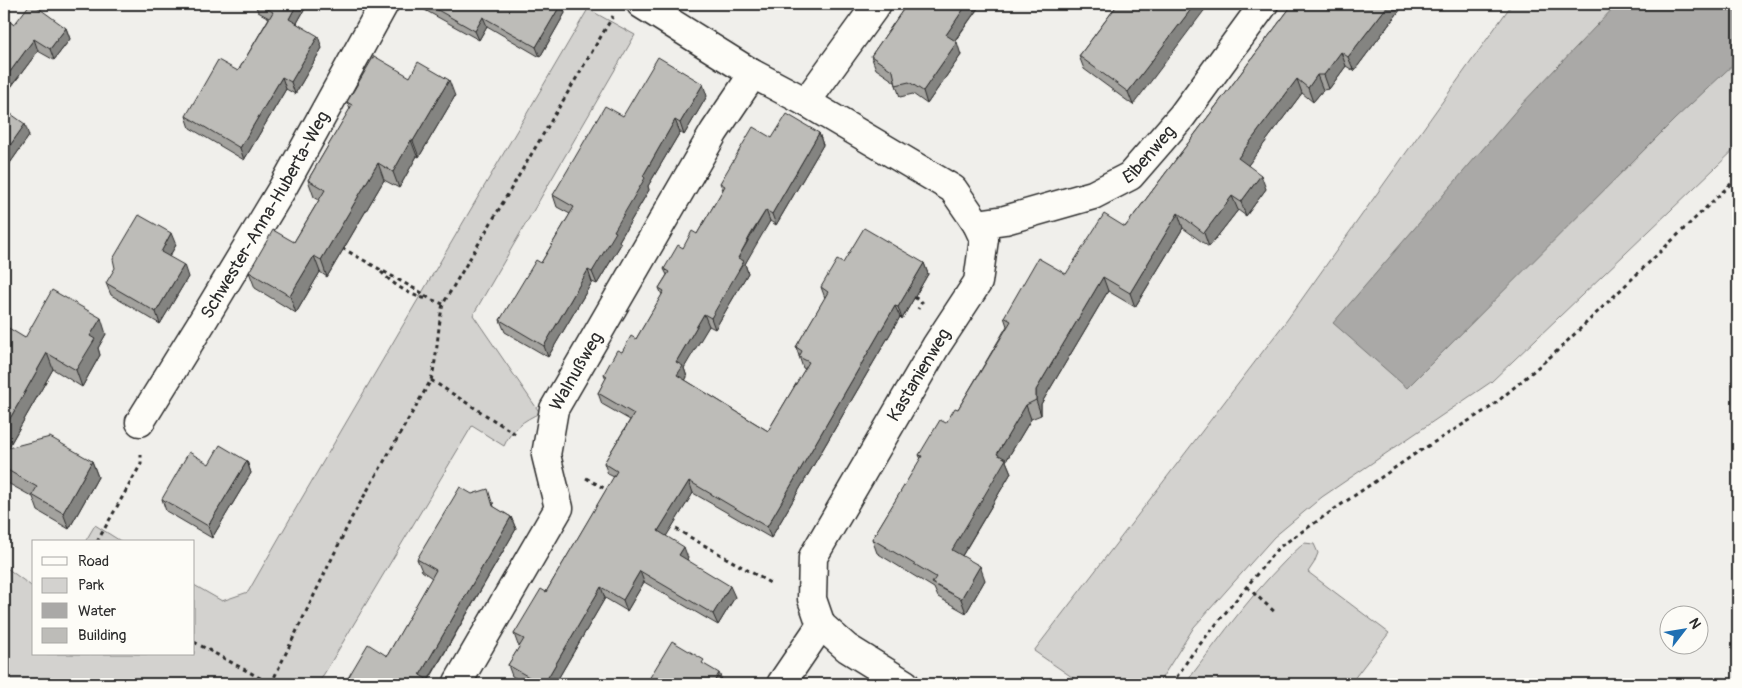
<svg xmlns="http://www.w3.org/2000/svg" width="1742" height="688" viewBox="0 0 1742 688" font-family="Pangolin,sans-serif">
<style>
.green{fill:#d3d2cf;stroke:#7f7e7d}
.water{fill:#aaa9a7;stroke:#777775}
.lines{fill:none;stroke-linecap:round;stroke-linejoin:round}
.street-casing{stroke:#2b2b2b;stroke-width:31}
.path{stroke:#2b2b2b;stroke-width:3;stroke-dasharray:4 4;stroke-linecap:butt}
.street{stroke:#fdfcf7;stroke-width:28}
.wall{fill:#a3a29e;stroke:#2b2b2b}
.shaded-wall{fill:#848481;stroke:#2b2b2b}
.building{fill:#bdbcb8;stroke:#2b2b2b}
.labels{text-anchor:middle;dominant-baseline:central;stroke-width:4;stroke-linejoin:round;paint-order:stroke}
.street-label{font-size:18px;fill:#2b2b2b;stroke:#fdfcf7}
</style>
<rect width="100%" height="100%" fill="#f0efeb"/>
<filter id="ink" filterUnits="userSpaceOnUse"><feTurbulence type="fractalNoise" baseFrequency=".02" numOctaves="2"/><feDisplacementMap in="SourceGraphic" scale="10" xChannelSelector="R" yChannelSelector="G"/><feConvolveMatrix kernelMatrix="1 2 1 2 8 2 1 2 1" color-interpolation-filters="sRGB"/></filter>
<g filter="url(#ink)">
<path class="green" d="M1512 4H1738V146L1491 382 1322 497 1274 537 1194 627 1158 684H1082L1034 651 1287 320Z
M588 9 635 35 473 315 540 413C524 420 511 429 504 446L472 426 318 684H4V566L34 588V654H194V585L222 601 248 592 299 503Z
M95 525 122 542H85Z
M1304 543 1314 544 1318 553 1314 563 1308 572 1389 633 1350 684H1185C1222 635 1258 584 1304 543Z"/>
<path class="water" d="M1617 4H1738V60L1675 119 1407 388 1333 323 1519 107Z"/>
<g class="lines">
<g class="street-casing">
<g id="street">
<path d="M641 4 753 74 806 102 953 189 977 224 984 239 978 282 936 346 813 557 812 599 821 625 847 648 905 684"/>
<path d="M806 102 877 4"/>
<path id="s1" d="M977 224 1005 220 1093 195 1130 176 1182 116 1264 4"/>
<path id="s2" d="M140 422 202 322 282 189 384 4"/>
<path id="s3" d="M458 682 559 508 546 455 554 409 714 132 753 74"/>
<path d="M781 684 821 625"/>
</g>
</g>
<path class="path" d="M342 248 422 293 430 299 443 304
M381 272C393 284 411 297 429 299
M914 297 922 302 918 309
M431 380 517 435
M586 478 609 491
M669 525 770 583
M97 542 141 464V455
M1247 587 1276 613
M194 642 271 684
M271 684 352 517 431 380C438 355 437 329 443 304L613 16
M1172 684 1192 654 1278 548 1415 454 1491 407 1557 351 1738 177"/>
<use href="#street" class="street"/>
</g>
<path class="wall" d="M255 4H305L306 7 297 23 322 48 295 94 286 89 244 160 190 128 186 116 238 71 269 18 258 12Z
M421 4H562L565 13 540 57 487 26 479 40 423 9Z
M907 4H981L955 41 961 55 927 104 913 94 900 97 895 82 876 69 871 56Z
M1118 4 1133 105 1084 69 1079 56Z
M1293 4 1403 6 1354 71 1346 66 1329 89 1323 90 1313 102 1302 93 1248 165 1266 189 1246 216 1238 210 1209 247 1183 228 1135 307 1108 291 1041 404V415L1031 419 1006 461 1011 473 962 556 985 580 966 613 938 597 934 588 877 553 872 539 921 459 919 455 958 409 1007 326 1004 317 1066 274 1125 227Z
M4 17 14 25 66 28 70 39 54 60 38 51 8 91 4 88Z
M410 77 455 96 419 157 417 156 399 188 384 180 327 277 320 272 296 313 255 288 249 272 294 242 319 200 314 197 308 180 350 109 347 102Z
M707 96 684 135 680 132 648 186 649 190 619 241 621 244 597 284 592 282 548 357 505 332 500 320 541 263 570 214 557 207 553 195 623 116Z
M4 109 29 136 8 166 4 163Z
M819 133 823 145 776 225 770 221 755 245 745 264 748 273 715 329 709 326 694 349 684 368 687 377 685 380 768 431 805 369 803 368 796 347 825 298 821 287 843 263H924L928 274 902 319 900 317 771 538 693 493 666 536 688 558 687 560 735 597 718 625 644 582 627 611 605 598 555 684H526L512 676 508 665 520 646 518 645 514 634 546 592 614 477 608 474 604 463 630 420 602 404 598 393 606 379 604 374 622 352 636 339 662 295 659 288 667 275 664 269 683 248 697 234 723 190 720 183 772 138Z
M176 245 169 257 188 277 160 324 111 295 106 283Z
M4 332 25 338 106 334 98 348 100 355 82 387 53 369 8 448 92 461 98 477 69 529 38 511 33 497 4 481Z
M247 461 251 473 212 538 166 511 162 499 209 464Z
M493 502 494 507 511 517 516 529 429 680 434 684H345V683L387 656 432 578 422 571 417 559Z"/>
<path class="shaded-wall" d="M297 4H305L306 7 293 30 289 19Z
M561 4 565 13 540 57 536 47Z
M967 4H981L950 47 946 35Z
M1195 4H1209L1133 105 1128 92Z
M1389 4H1402L1403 6 1354 71 1348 57Z
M483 17 487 26 479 40 475 31Z
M66 28 70 39 54 60 50 49Z
M318 36 322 48 295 94 291 82Z
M34 39 38 51 8 91 4 80Z
M957 42 961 55 927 104 923 91Z
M1341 52 1346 66 1329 89 1324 75Z
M1317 75 1323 90 1313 102 1308 88Z
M282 77 286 89 244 160 240 148Z
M1297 79 1302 93 1243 172 1238 158Z
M449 80 455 96 419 157 413 141Z
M703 84 707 96 684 135 680 123Z
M675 120 680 132 648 186 649 190 619 241 621 244 597 284 592 272 643 176Z
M25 124 29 136 8 166 4 154Z
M819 133 823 145 776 225 772 214Z
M411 140 417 156 399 188 393 172Z
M378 163 384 180 327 277 321 260Z
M1261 175 1266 189 1246 216 1241 202Z
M1232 196 1238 210 1209 247 1204 233Z
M766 210 770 221 745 264 748 273 715 329 711 318 738 258Z
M1178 213 1183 228 1135 307 1130 293Z
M171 233 176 245 165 264 161 252Z
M314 256 320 272 296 313 290 296Z
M924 263 928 274 902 319 898 307Z
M184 265 188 277 160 324 156 312Z
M588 270 592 282 548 357 544 346Z
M1103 277 1108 291 1041 404V415L1036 400V390Z
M895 306 900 317 771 538 767 527Z
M704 314 709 326 684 368 687 377 682 387 677 375 676 362Z
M101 318 106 334 98 348 100 355 82 387 76 370 90 336Z
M47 353 53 369 4 455V429Z
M1026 405 1031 419 1006 461 1011 473 957 564 952 550 997 454Z
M92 461 98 477 69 529 63 513Z
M247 461 251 473 212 538 208 526Z
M689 481 693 493 662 543 658 531Z
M511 517 516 529 426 684 420 675Z
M684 547 688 558 683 567 679 555Z
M980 566 985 580 966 613 961 599Z
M640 571 644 582 627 611 623 600Z
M730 586 735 597 718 625 713 614Z
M601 587 605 598 555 684H544Z
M719 673 724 684H713Z"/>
<path class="building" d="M30 4H33L66 28 50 49 34 39 4 80V17L14 25Z
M259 4H297L289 19 318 36 291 82 282 77 240 148 186 116 218 60 238 71 273 12Z
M427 4H561L536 47 483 17 475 31Z
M907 4H967L946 35 957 42 923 91 909 82 896 85 893 71 871 56Z
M1118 4H1195L1128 92 1079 56Z
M1293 4H1389L1348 57 1341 52 1324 75H1317L1308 88 1297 79 1238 158 1261 175 1241 202 1232 196 1204 233 1178 213 1130 293 1103 277 1036 390V400L1026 405 997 454 1006 459 952 550 980 566 961 599 932 583 936 577 872 539 922 456 919 455 940 420 946 423 955 408 958 409 1011 321 1004 317 1038 258 1066 274 1104 214 1125 227Z
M374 56 410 77 418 62 449 80 413 141 411 140 393 172 378 163 321 260 314 256 290 296 249 272 273 230 294 242 325 190 308 180 352 105 347 102Z
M658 57 703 84 680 123 675 120 643 176 645 178 614 231 616 232 592 272 588 270 544 346 500 320 536 260 541 263 574 207 553 195 605 106 623 116Z
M4 109 25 124 4 154Z
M787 114 819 133 772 214 766 210 751 234 738 258 744 261 711 318 704 314 676 362 683 366 677 375 768 431 809 362 799 357 802 351 796 347 828 292 821 287 837 260 843 263 864 228 924 263 898 307 895 306 767 527 689 481 658 531 684 547 679 555 730 586 713 614 640 571 623 600 601 587 544 684H541L508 665 524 639 514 634 541 589 546 592 617 471 604 463 634 414 598 393 607 376 604 374 617 350 622 352 631 336 636 339 664 291 659 288 669 272 664 269 678 245 683 248 692 231 697 234 725 186 720 183 753 127 772 138Z
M139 215 171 233 161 252 184 265 156 312 106 283 115 268 113 259Z
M52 290 101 318 90 336 95 339 76 370 47 353 4 429V332L7 327 25 338Z
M50 437 92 461 63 513 32 495 37 487 4 468V449Z
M220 445 247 461 208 526 162 499 189 452 209 464Z
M460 487 472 494 488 489 493 506 511 517 420 675 434 684H347L345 683 368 644 387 656 436 570 417 559Z
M672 641 704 660 702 663 719 673 713 684H646Z"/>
</g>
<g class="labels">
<g class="street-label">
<text stroke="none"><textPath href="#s1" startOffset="190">Eibenweg</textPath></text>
<text stroke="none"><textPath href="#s2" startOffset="242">Schwester-Anna-Huberta-Weg</textPath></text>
<text stroke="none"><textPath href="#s3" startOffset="346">Walnußweg</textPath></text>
<text transform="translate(919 375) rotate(-59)">Kastanienweg</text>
</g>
</g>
<rect width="1742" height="688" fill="none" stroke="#fdfcf7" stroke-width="20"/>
<rect x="10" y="10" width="1722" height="668" fill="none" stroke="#2b2b2b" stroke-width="2" filter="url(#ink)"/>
<rect x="32" y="540" width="162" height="115" fill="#fdfcf7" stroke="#a9a8a5"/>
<rect x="42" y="557" width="25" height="8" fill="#fdfcf7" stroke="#a9a8a5"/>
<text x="78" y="566" font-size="15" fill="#2b2b2b">Road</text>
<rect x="42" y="578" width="25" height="15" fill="#d3d2cf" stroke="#a9a8a5"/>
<text x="78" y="590" font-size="15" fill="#2b2b2b">Park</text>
<rect x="42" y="603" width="25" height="15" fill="#aaa9a7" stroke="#a9a8a5"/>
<text x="78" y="616" font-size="15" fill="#2b2b2b">Water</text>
<rect x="42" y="628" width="25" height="15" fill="#bdbcb8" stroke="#a9a8a5"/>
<text x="78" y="640" font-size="15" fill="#2b2b2b">Building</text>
<g transform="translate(1684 630) rotate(59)"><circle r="24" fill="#fdfcf7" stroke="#a9a8a5"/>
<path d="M0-4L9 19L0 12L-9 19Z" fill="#1f6fb2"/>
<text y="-8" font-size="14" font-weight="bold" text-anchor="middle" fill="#2b2b2b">N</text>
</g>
</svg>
